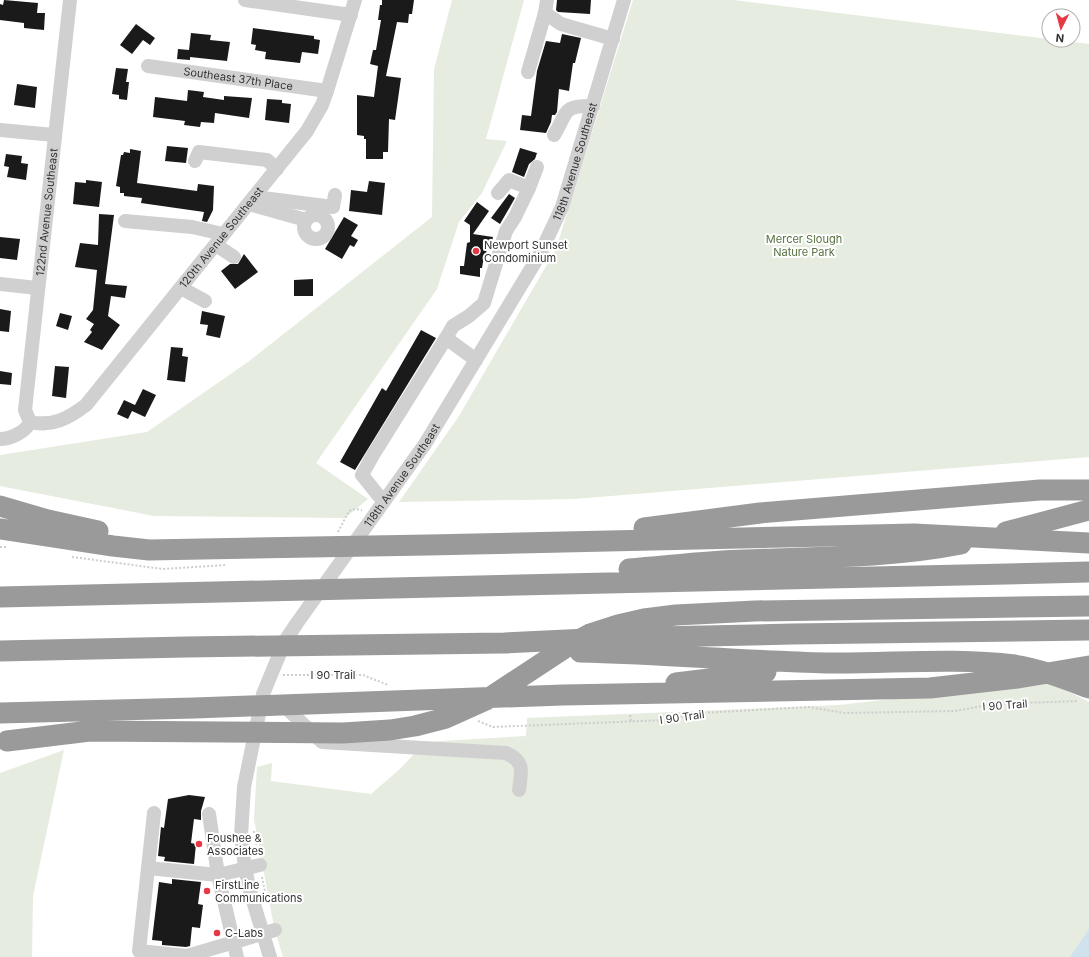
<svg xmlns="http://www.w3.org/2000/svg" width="1089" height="957" viewBox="0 0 1089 957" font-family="Inter,sans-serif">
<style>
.green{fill:#e6ecdf}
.water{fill:#cfe2ee}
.building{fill:#1a1a1a}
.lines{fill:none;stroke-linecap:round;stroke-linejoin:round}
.path{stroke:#cdcdcd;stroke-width:2;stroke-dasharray:2 2;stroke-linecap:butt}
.minor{stroke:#d0d0d0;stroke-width:14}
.highway{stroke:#9a9a9a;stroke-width:21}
.poi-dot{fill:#e63946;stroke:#fff;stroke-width:1.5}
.labels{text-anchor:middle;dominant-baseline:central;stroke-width:4;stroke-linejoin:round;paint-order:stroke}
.street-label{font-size:11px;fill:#333;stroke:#fff}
.park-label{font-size:11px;fill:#56703f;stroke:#fff}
.poi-label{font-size:11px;fill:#333;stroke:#fff;text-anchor:start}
</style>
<rect width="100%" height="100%" fill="#fff"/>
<path class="green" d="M452 0H524L486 139 507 141 482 193 459 222 437 289 316 463 368 499 345 518 154 516 0 486V455L147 432 248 362 432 217 434 69Z
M633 0H733L1089 44V457L574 499 399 502 459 416 556 249Z
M1043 682 1066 690 1089 702V957H283L274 927 254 819 257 767 272 763 271 781 371 794 400 769 425 742 526 736 527 718 839 705Z
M64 750 33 896 32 957H0V773Z"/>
<path class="water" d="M1089 929V957H1070Z"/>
<path class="building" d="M4 0 38 3 37 13H45L44 30 24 28V23L0 20V4L3 5Z
M382 0H414L412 14H409L408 23 397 22 386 76 401 78 395 120 389 119 388 152H383V159H366V139H364V136L357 135V95L374 97 378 66 370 64 373 50H376L381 20H378L380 5H382Z
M557 0H591L590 14 558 12 556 10Z
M136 24 155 38 150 45 143 40 132 54 120 45Z
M253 28 314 36V39L320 40 318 54 302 52 300 63 265 59 266 52 255 50 256 45 251 44Z
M191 33 211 35 210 40 230 42 227 61 190 57V60L177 59 178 49 189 50Z
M562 34 581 38 575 63H573L569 91 559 89 557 112 555 115H552L551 122 546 133 520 130 522 115 531 116 537 71 546 41 560 43Z
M116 68 128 69 126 82H129L127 100 119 99V95L112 94Z
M17 84 37 87 35 108 14 105Z
M188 90 204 92 203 97 224 100V96L252 98 249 118 215 113 214 123 201 122 200 127 184 125 185 121 153 117 155 97 187 101Z
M267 99 282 100V103L291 104 289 123 265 120Z
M167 146 188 148 186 163 165 161Z
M520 148 537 153 535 159 529 164 524 177 512 172Z
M130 149 141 151 137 183 197 191 198 184 214 186 213 210 207 222 202 221 204 212 141 203 142 198 124 196V193H120V187L116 186 121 155H123L124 152 130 153Z
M6 154 22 156 21 163 28 164 26 180 7 177 9 167 4 166Z
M86 180 102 182 99 207 73 204 75 182 86 183Z
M369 181 385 183 382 215 349 211 351 190 367 192Z
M509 194 515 198 500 224 491 218Z
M477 202 489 211 473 234 493 237 491 245H487L486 256H484L482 268H480V277L460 274V266H464L467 243 470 242V225L464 221Z
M99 214 114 215 105 284 127 286 125 298 111 296 108 316 120 325 102 350 84 342 92 332 90 330 94 324 86 319 93 310 97 270 75 267 80 243 98 245Z
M344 217 358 225 351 236 358 240 354 247 350 245 342 259 325 249Z
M0 237 20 239 17 260 0 258Z
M244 254 258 272 235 289 221 271 230 264H238Z
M313 279V296H294V280Z
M0 309 11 311 9 332 0 331Z
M202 311 225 316 220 338 206 335 208 325 200 324Z
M60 313 72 316 68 330 56 326Z
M421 330 436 338 355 470 340 462 382 388 386 391Z
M171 347 183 348 182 356 188 357 185 382 167 380Z
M55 366 69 367 66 398 52 396Z
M0 371 12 373 11 385 0 384Z
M143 389 156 395 145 417 132 411 128 419 117 414 124 400 135 405Z
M189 795 205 797 201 811V820L194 819 191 843 196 844 194 864 164 861 165 857 158 856 161 827 164 828 168 799Z
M172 879 201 882 198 904 203 905 200 928 192 927 190 946 186 947 162 945V941L152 940 159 882 172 884Z"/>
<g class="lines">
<path class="path" d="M338 532 349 511 355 509 362 510
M0 547H7
M72 557 163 569 225 565
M283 675H363L388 685
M630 715 631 721
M478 721 493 727 666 720 701 713 809 707 844 713 955 711 993 704 1078 701
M254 831 258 853
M262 877 267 902"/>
<g class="minor">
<path d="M245 0 351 15"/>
<path d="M547 0 545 13 561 24 613 39"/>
<path id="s1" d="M148 66 327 91"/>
<path d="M528 72 545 13"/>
<path d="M0 130 54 135"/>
<path d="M554 135C568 112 562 105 593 106"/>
<path d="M195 161 199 152 267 160 277 169"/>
<path d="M529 188 537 167"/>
<path d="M255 197 333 207 335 195"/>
<path d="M249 204 306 220"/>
<circle cx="316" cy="227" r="12"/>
<path d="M125 221 192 227 223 234"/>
<path d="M216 245 234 257"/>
<path d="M0 284 37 288"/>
<path d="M181 288 205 301"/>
<path d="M446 338 453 326 469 316 484 303 506 231 515 217 529 188 509 180 498 193"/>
<path id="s2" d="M30 422C53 427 69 418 86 405L307 131 322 105 327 91 355 0"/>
<path id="s3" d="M30 422 25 410 70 0"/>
<path d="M0 439C10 439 26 432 30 422"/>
<path d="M385 500 378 495 362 475 373 455 446 338 476 360"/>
<path d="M281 703 322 742 506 753C526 762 521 772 519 790"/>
<path d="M154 813 139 951 187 956 275 930"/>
<path d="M209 814 218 875 237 957"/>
<path d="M148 868 218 875 260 865"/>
<path id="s4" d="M270 957 250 891 245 868 241 835 244 787 263 694 285 641 297 623 425 444 540 254 562 207 624 0"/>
</g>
<path class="highway" d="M0 506 48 520 98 531
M644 528 760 513 1040 490H1089
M0 529 113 546 149 550 428 545 914 534 1089 543
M1006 532 1089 510
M629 569C668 566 706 561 745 560 817 557 890 558 961 544
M0 597 1089 572
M0 651 186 647 504 643 609 638 793 634 1089 630
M580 652C662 654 745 661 827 663 889 664 954 657 1014 665 1040 669 1065 679 1089 688
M676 683 766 672
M0 713 194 708 563 695 930 688 1018 678 1089 666
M7 741 90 731 343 733 390 730 415 726 446 718 486 700 568 646 590 634 618 625 644 619 676 615 755 611 1089 606"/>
</g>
<g class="poi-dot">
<circle cx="476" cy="251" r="4"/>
<circle cx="199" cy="844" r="4"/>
<circle cx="207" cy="891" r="4"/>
<circle cx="217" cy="933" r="4"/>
</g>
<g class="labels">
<g class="street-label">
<text stroke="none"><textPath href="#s1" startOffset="91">Southeast 37th Place</textPath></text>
<text stroke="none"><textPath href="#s4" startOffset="889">118th Avenue Southeast</textPath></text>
<text stroke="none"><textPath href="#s3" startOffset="212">122nd Avenue Southeast</textPath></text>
<text stroke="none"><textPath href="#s2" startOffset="276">120th Avenue Southeast</textPath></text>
<text stroke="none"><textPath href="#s4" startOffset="529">118th Avenue Southeast</textPath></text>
<text x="333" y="675">I 90 Trail</text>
<text transform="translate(1005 705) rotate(-4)">I 90 Trail</text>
<text transform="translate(682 717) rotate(-8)">I 90 Trail</text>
</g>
<g class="park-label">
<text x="804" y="239">Mercer Slough<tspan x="804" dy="13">Nature Park</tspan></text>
</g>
<g class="poi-label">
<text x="484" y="245">Newport Sunset<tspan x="484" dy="13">Condominium</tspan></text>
<text x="207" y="838">Foushee &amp;<tspan x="207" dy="13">Associates</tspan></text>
<text x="215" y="885">FirstLine<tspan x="215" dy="13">Communications</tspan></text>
<text x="225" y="933">C-Labs</text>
</g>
</g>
<g transform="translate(1061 28) rotate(186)"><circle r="19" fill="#ffffff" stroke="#adadad"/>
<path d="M0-3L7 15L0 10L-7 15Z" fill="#e63946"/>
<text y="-6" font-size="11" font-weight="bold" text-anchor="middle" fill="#333333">N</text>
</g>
</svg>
